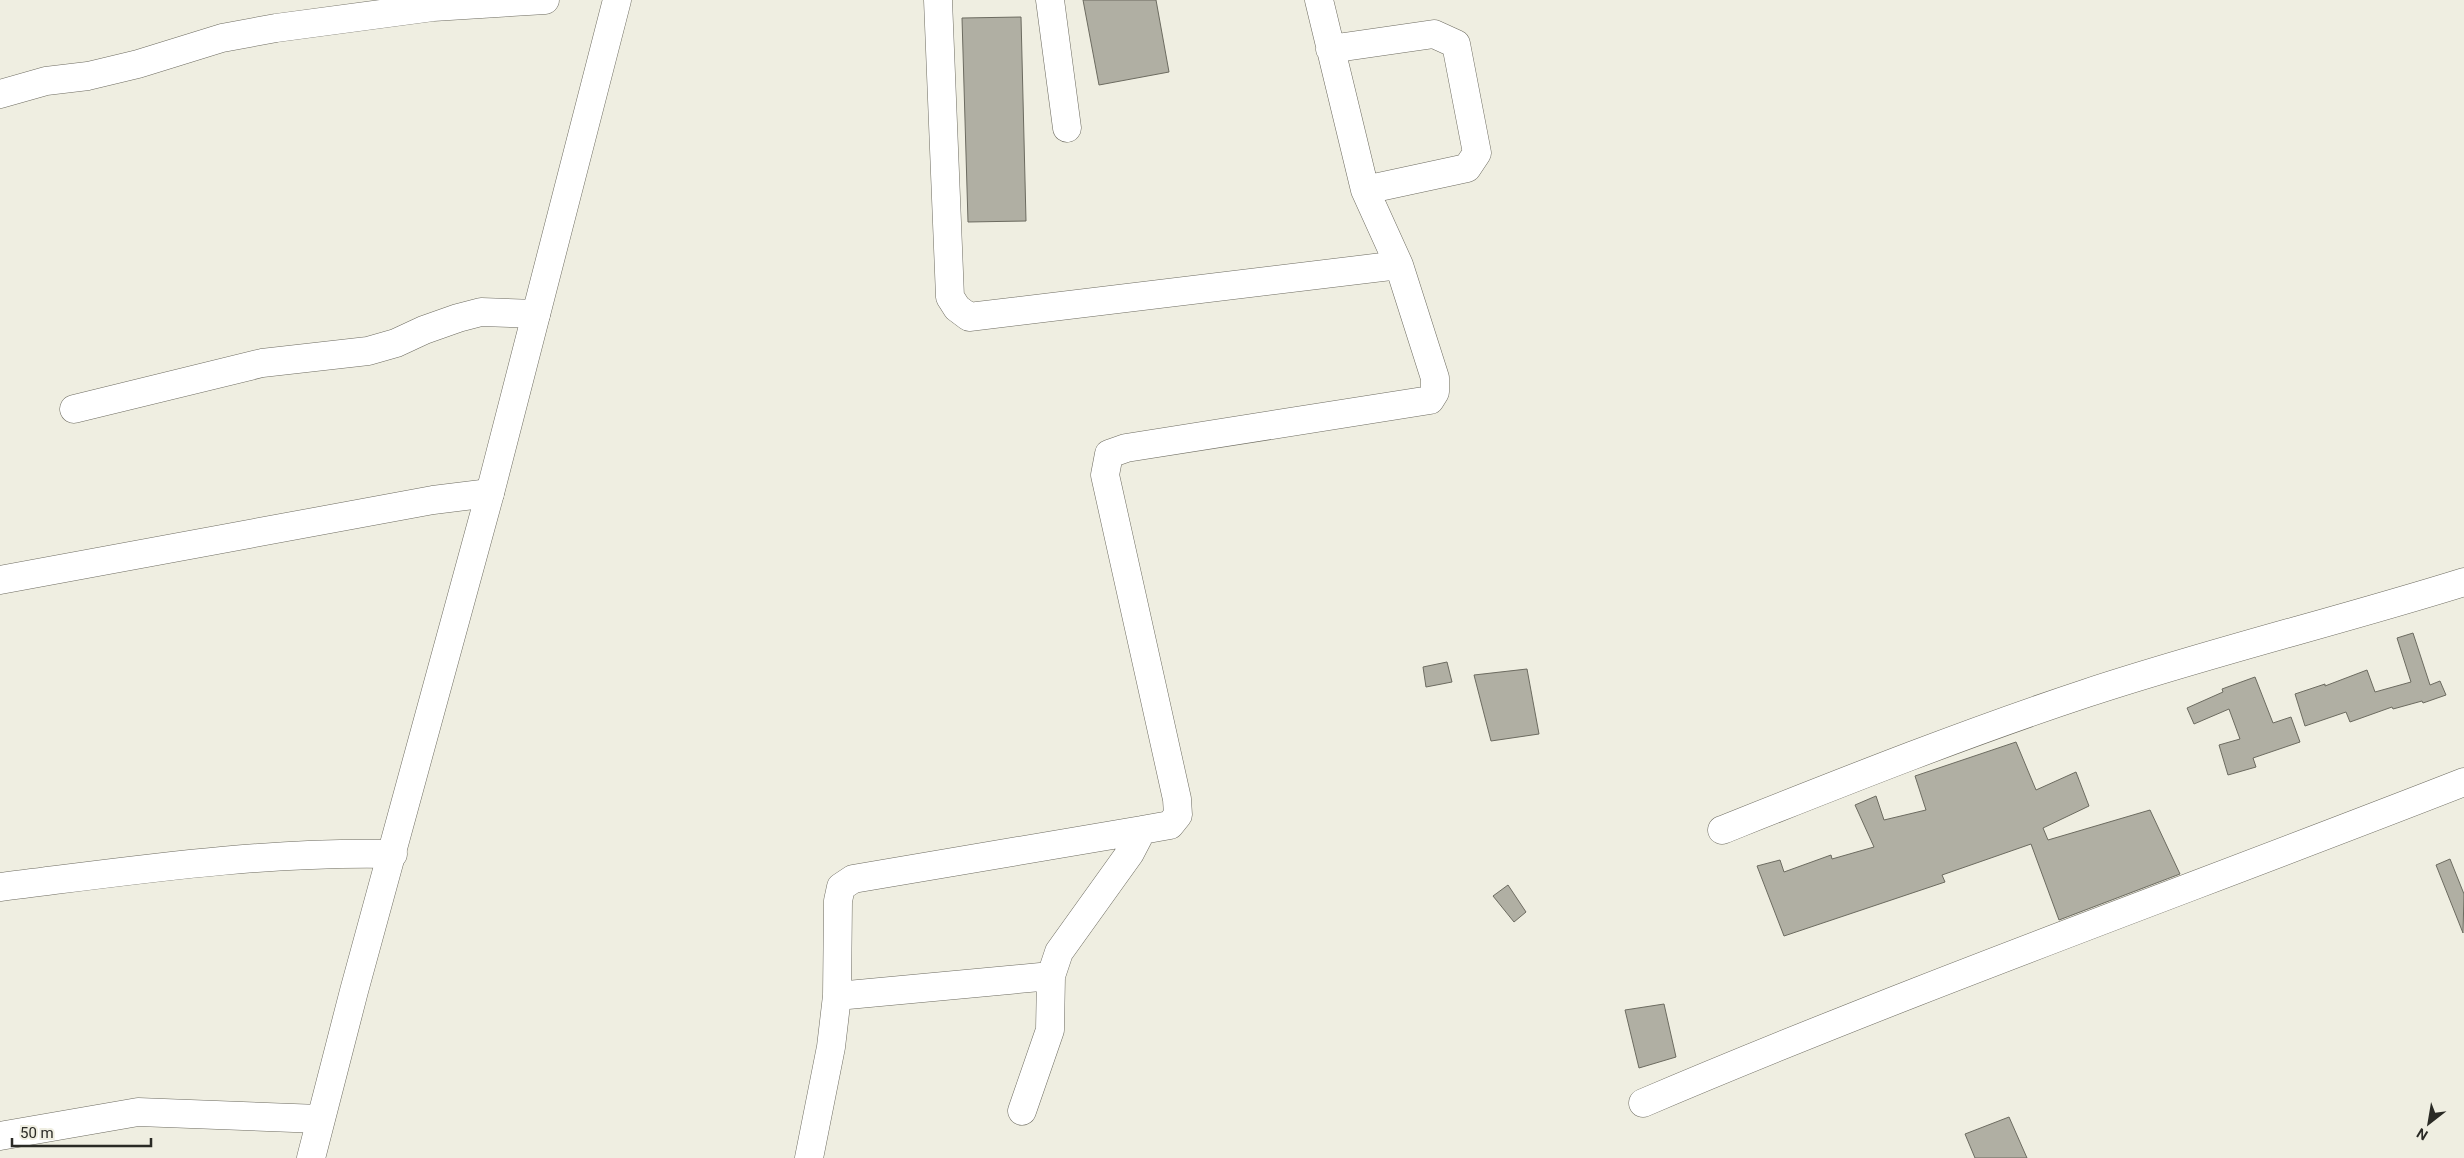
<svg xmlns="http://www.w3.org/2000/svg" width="2464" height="1158" viewBox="0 0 2464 1158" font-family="Roboto,sans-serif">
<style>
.building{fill:#b0afa3;stroke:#6c6b60}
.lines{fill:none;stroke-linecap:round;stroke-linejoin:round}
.minor-casing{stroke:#6d6b60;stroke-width:29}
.major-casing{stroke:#6d6b60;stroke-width:29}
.minor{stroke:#fff;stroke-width:28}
.major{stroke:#fff;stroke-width:28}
</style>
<rect width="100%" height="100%" fill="#efeee1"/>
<path class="building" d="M1083 0H1156L1169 72 1099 85Z
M1021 17 1026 221 968 222 962 18Z
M2413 633 2430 685 2440 681 2446 695 2423 703 2422 701 2393 709 2392 707 2350 722 2346 712 2305 726 2295 694 2325 684V686L2367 670 2375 692 2411 682 2397 638Z
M1447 662 1452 682 1426 687 1423 667Z
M1527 669 1539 734 1491 741 1474 675Z
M2255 677 2273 723 2291 717 2300 742 2253 758 2256 767 2228 775 2219 745 2240 739 2229 709 2194 724 2187 708 2223 692 2222 689Z
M2016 742 2036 790 2076 772 2089 806 2043 828 2048 840 2150 810 2180 874 2059 920 2031 844 1942 875 1945 882 1784 936 1757 866 1780 860 1784 872 1831 855 1832 859 1874 847 1855 805 1876 796 1884 820 1926 810 1915 776Z
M2450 859 2464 894 2463 933 2436 865Z
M1508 885 1526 912 1514 922 1493 896Z
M1664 1004 1676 1057 1639 1068 1625 1010Z
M2009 1117 2027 1158H1975L1965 1134Z"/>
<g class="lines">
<g class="minor-casing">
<path id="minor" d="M938 0 950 297 957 308 969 317 1399 265 1435 378V392L1430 400 1126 448 1109 454 1105 475 1177 799 1178 815 1170 825 1142 830
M1050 0 1067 128
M1319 0 1365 190 1467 168 1477 153 1456 44 1434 34 1330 49
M0 94 46 81 88 76 138 64 222 38 276 28 433 7 545 0
M1365 190 1399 265
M74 409 262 363 368 351 396 343 424 330 458 318 481 312 536 314
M0 580 433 500 490 493
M1722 830C1843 782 1963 734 2087 693 2211 652 2339 621 2464 582
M0 887C130 871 261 851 393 854
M837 996 1051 976
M1643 1103C1913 988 2190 889 2464 782
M0 1136 138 1112 320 1119
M809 1158 831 1047 837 996 838 901 841 887 853 879 1142 830 1130 853 1059 952 1051 976 1050 1030 1022 1111"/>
</g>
<g class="major-casing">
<path id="major" d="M311 1158 354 991 490 493 617 0"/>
</g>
<use href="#minor" class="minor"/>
<use href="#major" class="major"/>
</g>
<g transform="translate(2429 1123) rotate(211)" stroke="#efeee1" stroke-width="4" paint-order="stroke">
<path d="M0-4L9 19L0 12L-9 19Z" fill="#2a2a25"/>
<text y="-8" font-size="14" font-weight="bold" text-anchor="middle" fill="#2a2a25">N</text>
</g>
<path d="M12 1138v8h139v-8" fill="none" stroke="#2a2a25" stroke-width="2.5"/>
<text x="20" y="1138" font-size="15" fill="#2a2a25" stroke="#efeee1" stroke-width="4" paint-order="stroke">50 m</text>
</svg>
